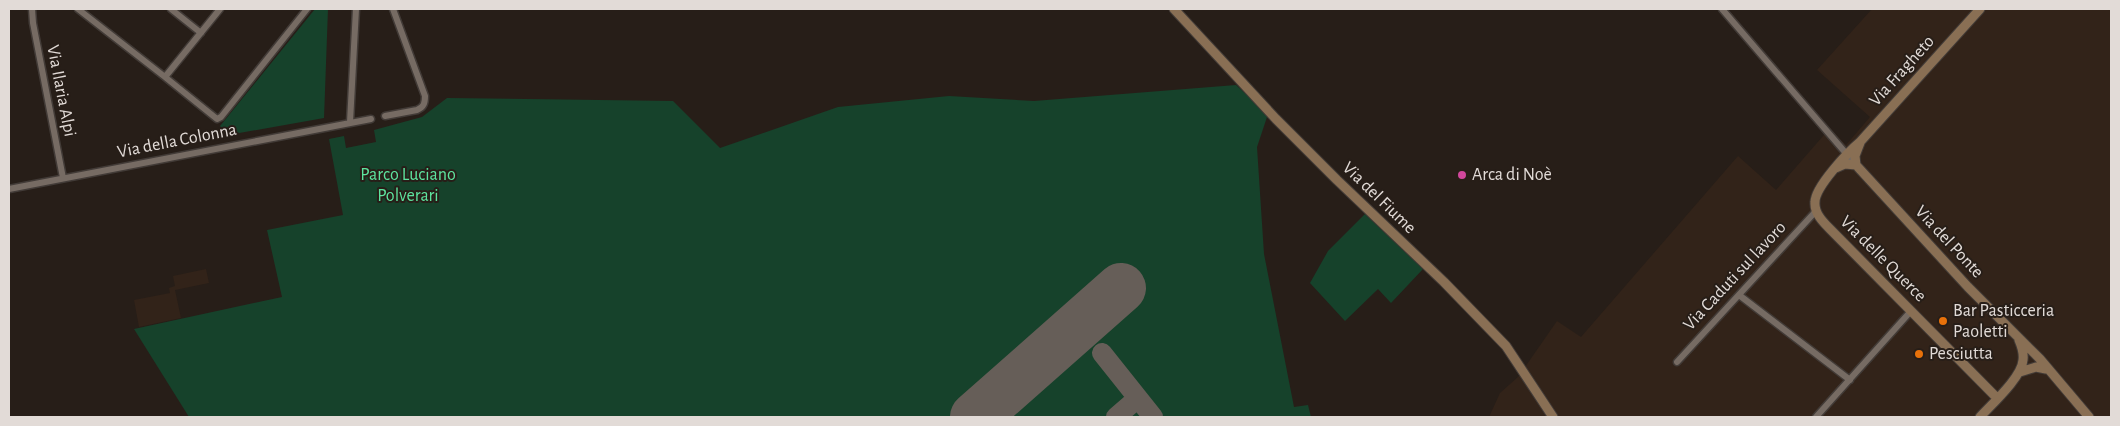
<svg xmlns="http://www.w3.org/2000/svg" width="2120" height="426" viewBox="0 0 2120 426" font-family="'Alegreya Sans',sans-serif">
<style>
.built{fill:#322319}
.green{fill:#16422b}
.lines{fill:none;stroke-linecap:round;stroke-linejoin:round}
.taxiway{stroke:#665e58;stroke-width:20}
.runway{stroke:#665e58;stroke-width:50}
.street-casing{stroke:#423b37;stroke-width:9}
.secondary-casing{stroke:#423b37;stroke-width:11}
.street{stroke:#766b63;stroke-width:6}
.secondary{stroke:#896f54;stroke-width:9}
.hotel-dot{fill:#d1479c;stroke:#271e18;stroke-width:2}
.food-dot{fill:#e8710a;stroke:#271e18;stroke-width:2}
.labels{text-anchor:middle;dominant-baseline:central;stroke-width:4;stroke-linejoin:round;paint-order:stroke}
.street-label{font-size:18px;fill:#e2dbd7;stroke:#271e18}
.park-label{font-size:18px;fill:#5de39e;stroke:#271e18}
.poi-label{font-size:18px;fill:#e2dbd7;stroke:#271e18;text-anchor:start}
</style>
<rect width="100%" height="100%" fill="#271e18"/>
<path class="built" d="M1872 9H2111V417H1489L1500 393 1518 377 1557 321 1581 337 1738 156 1776 190 1830 128 1846 145 1870 117 1817 70Z
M206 269 209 283 175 290 181 318 139 327 134 300 170 293 169 288 175 286 173 276Z"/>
<path class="green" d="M315 9H328L324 118 228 135 220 126Z
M1236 85 1268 114 1257 147 1264 254 1294 407 1308 405 1311 417H189L134 329 282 297 267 230 343 215 329 139 344 136 346 148 376 142 374 130 422 117 447 98 673 101 720 148 838 107 949 96 1034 101Z
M1365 214 1423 269 1391 303 1378 289 1345 321 1310 283 1328 251Z"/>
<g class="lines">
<path class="taxiway" d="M1102 353 1153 417
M1116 417 1138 398"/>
<path class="runway" d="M975 417 1121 288"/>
<g class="street-casing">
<path id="street" d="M32 9 33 23 63 178
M78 9 165 77
M171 9 201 33
M220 9 165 77 217 119 221 117 307 9
M1722 9 1856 165
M385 116 417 110C424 107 425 103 425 96L393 9
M350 122 356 9
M9 189 371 119
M1739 295 1850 380
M1677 362 1816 211
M1816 417 1911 311"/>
</g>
<g class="secondary-casing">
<path id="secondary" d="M1174 9 1276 119 1337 180 1444 282 1506 346 1553 417
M1980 9 1860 142C1848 152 1815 187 1815 202 1814 213 1823 222 1830 229L1997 398
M1856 165 1855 156 1860 143
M1836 168 1845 164 1856 165 1968 287 2040 359 2089 417
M2020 372 2036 367 2046 369
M1980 417C1992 404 2022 377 2023 360 2024 353 2022 347 2019 340"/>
</g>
<use href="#street" class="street"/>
<use href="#secondary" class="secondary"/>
</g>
<circle class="hotel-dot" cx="1462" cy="175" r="5"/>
<g class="food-dot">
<circle cx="1943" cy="321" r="5"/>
<circle cx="1919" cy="354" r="5"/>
</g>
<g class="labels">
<g class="street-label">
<text transform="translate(1902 71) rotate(-48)">Via Fragheto</text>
<text transform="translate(61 91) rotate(79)">Via Ilaria Alpi</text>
<text transform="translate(177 141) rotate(-11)">Via della Colonna</text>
<text transform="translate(1379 198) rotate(44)">Via del Fiume</text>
<text transform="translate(1949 242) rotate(47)">Via del Ponte</text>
<text transform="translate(1883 259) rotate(45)">Via delle Querce</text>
<text transform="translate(1735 276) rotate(-47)">Via Caduti sul lavoro</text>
</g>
<g class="park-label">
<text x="408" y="175">Parco Luciano<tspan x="408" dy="21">Polverari</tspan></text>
</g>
<g class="poi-label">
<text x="1472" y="175">Arca di Noè</text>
<text x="1953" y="311">Bar Pasticceria<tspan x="1953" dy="21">Paoletti</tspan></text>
<text x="1929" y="354">Pesciutta</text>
</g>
</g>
<rect width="2120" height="426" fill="none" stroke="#e2dbd7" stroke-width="20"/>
</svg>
